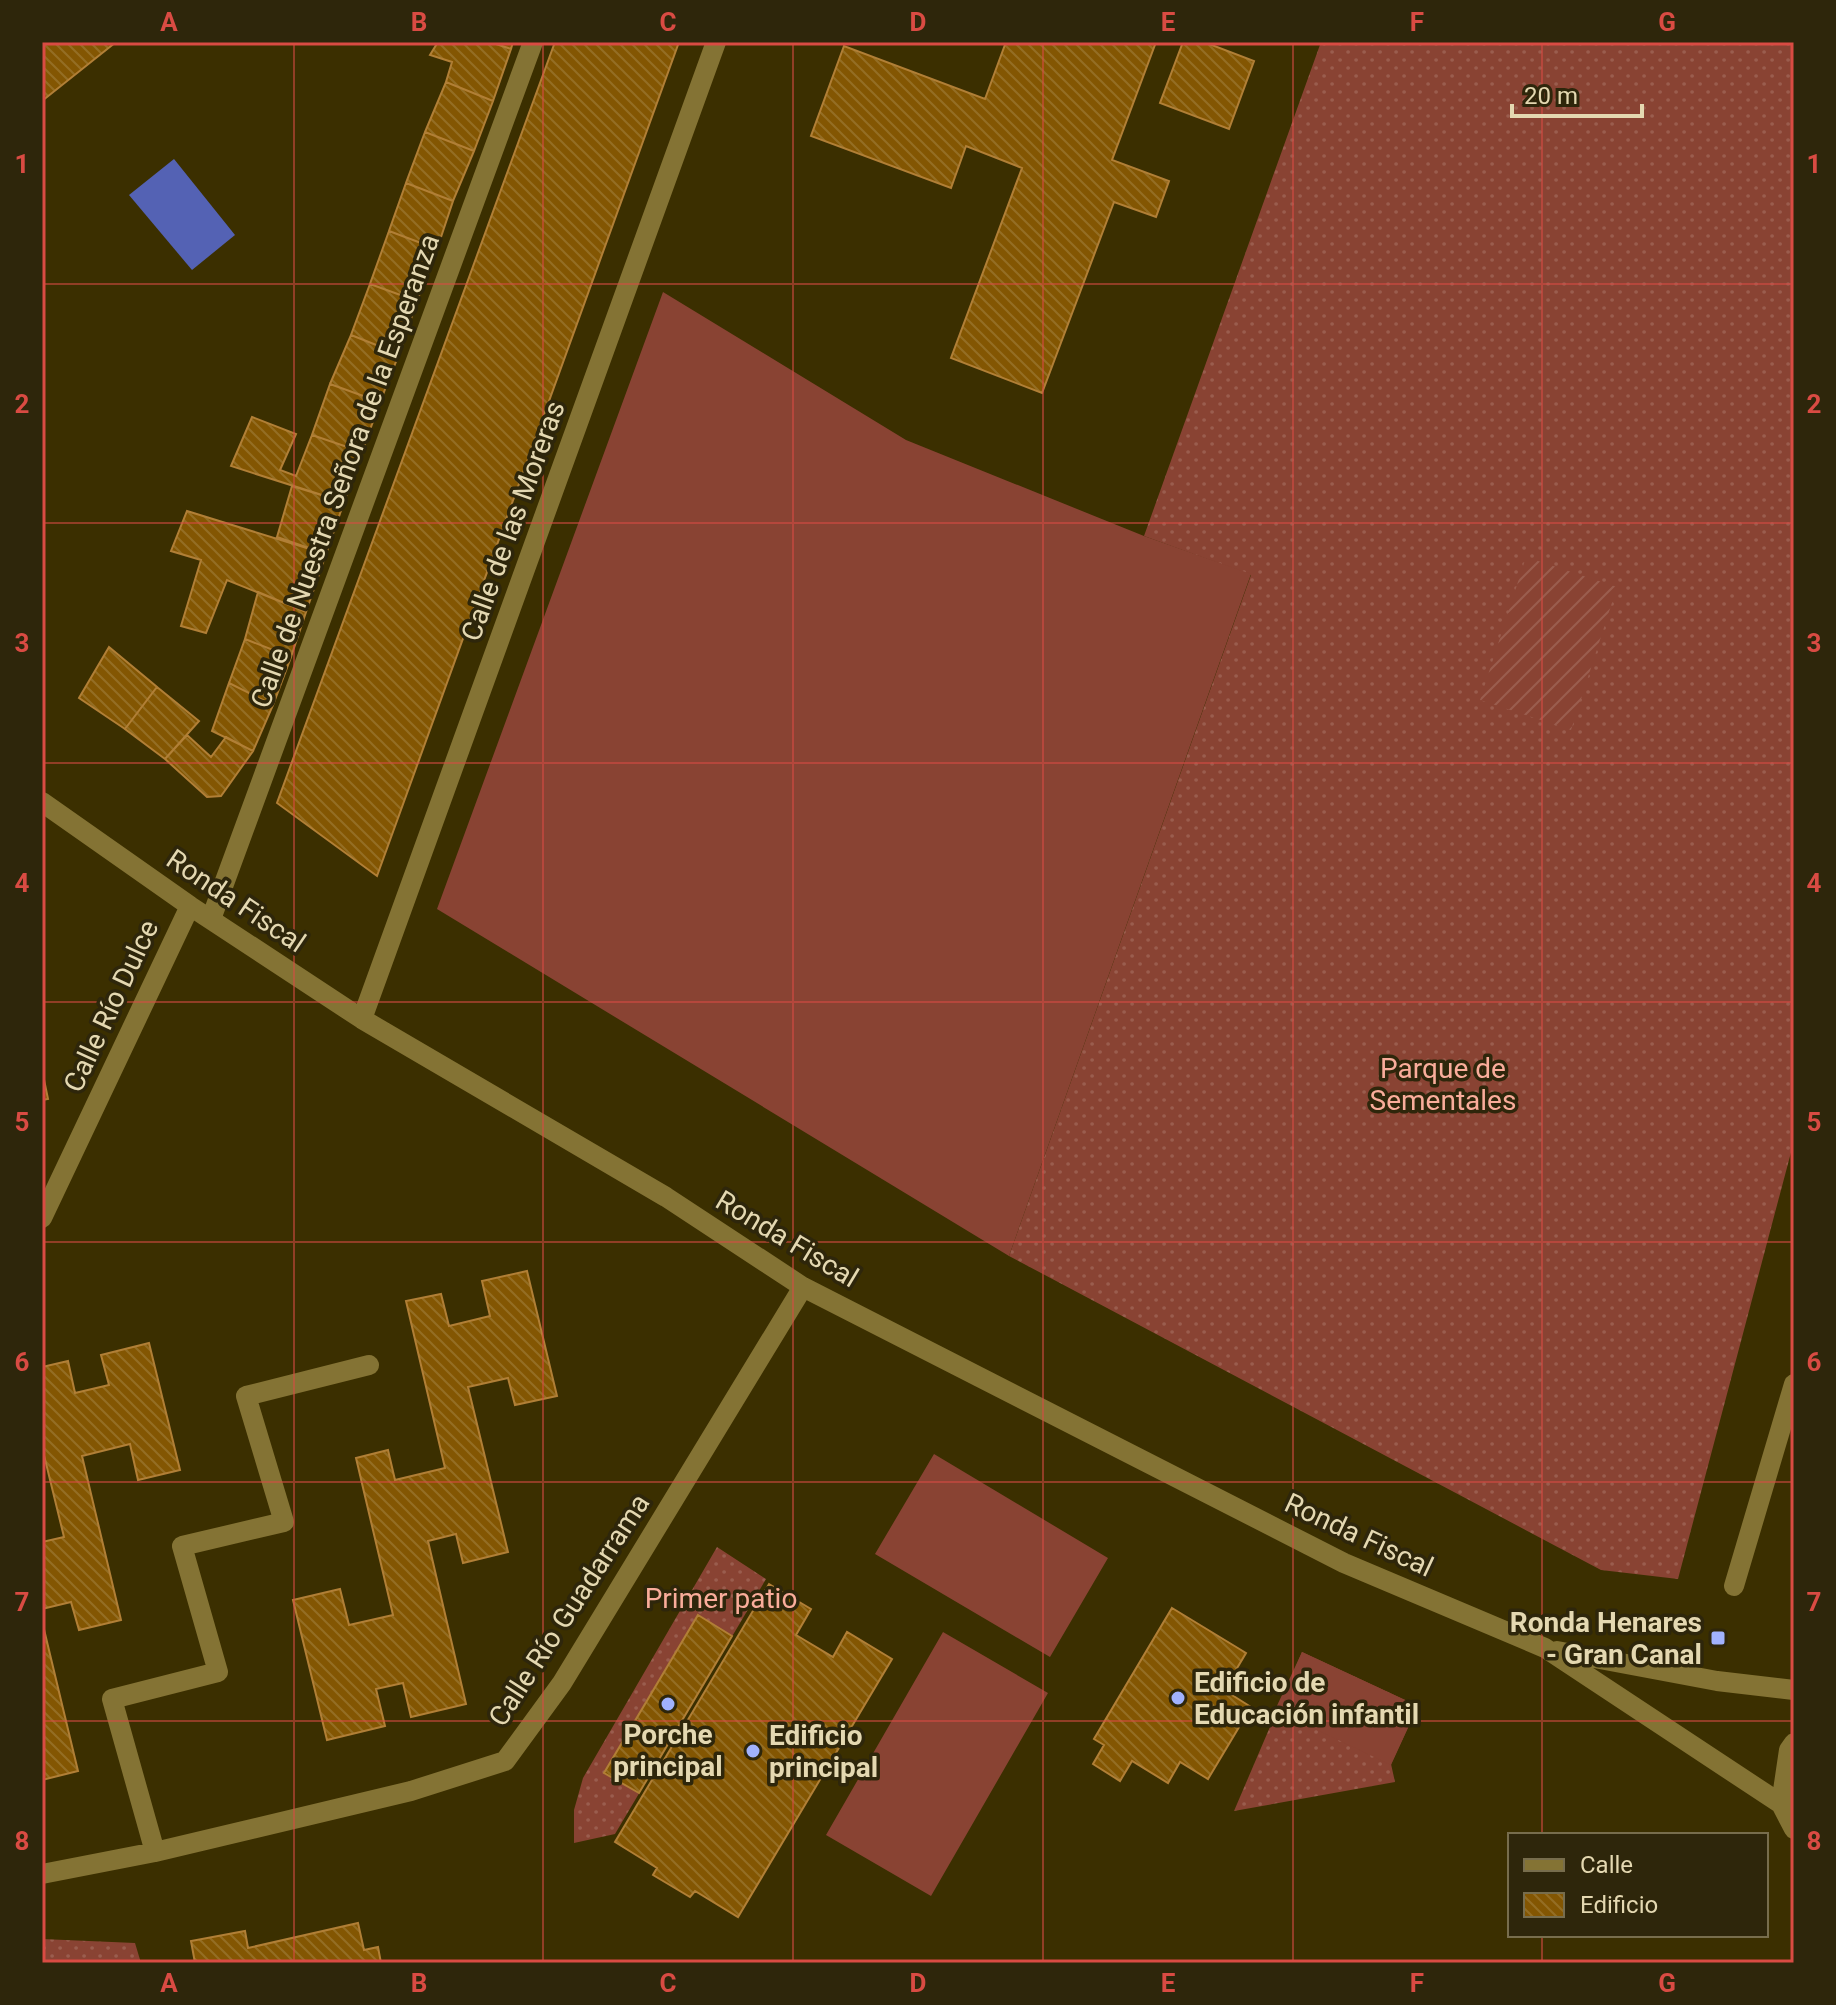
<svg xmlns="http://www.w3.org/2000/svg" width="1836" height="2005" viewBox="0 0 1836 2005" font-family="Roboto,sans-serif">
<style>
.grass{fill:url(#grass-dots)}
.garden{fill:url(#garden-furrows)}
.pitch{fill:#894333}
.water{fill:#5462b4}
.building{fill:url(#building-back-hatch);stroke:#b17f36;stroke-width:2}
.lines{fill:none;stroke-linecap:round;stroke-linejoin:round}
.minor{stroke:#847334;stroke-width:20}
.grid{fill:none;stroke:#d94b43;stroke-width:2;stroke-opacity:0.55}
.poi-dot{fill:#a1b2fd;stroke:#2e260b;stroke-width:3}
.labels{text-anchor:middle;dominant-baseline:central;stroke-width:7;stroke-linejoin:round;paint-order:stroke}
.street-label{font-size:28px;fill:#e4d8b1;stroke:#2e260b}
.park-label{font-size:28px;fill:#faad9b;stroke:#2e260b}
.poi-label{font-size:28px;font-weight:bold;fill:#e4d8b1;stroke:#2e260b;text-anchor:start}
.neatline{fill:none;stroke:#d94b43;stroke-width:3}
.grid-label{font-size:26px;text-anchor:middle;font-weight:bold;fill:#d94b43}
</style>
<defs>
<pattern id="grass-dots" width="8" height="8" patternUnits="userSpaceOnUse" patternTransform="scale(2)"><rect width="8" height="8" fill="#894333"/><path d="M2 2h.1M6 6h.1" fill="none" stroke="#9a5d4e" stroke-width="1.8" stroke-linecap="round"/></pattern>
<pattern id="garden-furrows" width="10" height="10" patternUnits="userSpaceOnUse" patternTransform="scale(2)"><rect width="10" height="10" fill="#894333"/><path d="M-1 1l2-2M0 10L10 0M9 11l2-2" fill="none" stroke="#9a5d4e"/></pattern>
<pattern id="building-back-hatch" width="6" height="6" patternUnits="userSpaceOnUse" patternTransform="scale(2)"><rect width="6" height="6" fill="#835602"/><path d="M-1 5l2 2M0 0l6 6M5-1l2 2" fill="none" stroke="#946e24"/></pattern>
</defs>
<rect width="100%" height="100%" fill="#3b2f00"/>
<path class="grass" d="M1321 42H1794V1141L1678 1579 1601 1570 1009 1256 1251 575 1144 536Z
M717 1547 766 1579 615 1834 574 1843V1810L583 1778Z
M1302 1652 1418 1706 1391 1764 1395 1782 1234 1811Z
M42 1939 135 1943 141 1963H42Z"/>
<path class="garden" d="M1526 557 1617 587 1571 730 1480 700Z"/>
<path class="pitch" d="M663 292 906 440 1144 536 1251 574 1009 1256 437 909Z
M934 1454 1108 1558 1050 1657 875 1554Z
M943 1632 1048 1693 931 1896 826 1835Z
M1302 1652 1418 1706 1391 1765 1275 1710Z"/>
<path class="water" d="M174 159 235 235 192 270 129 195Z"/>
<path class="building" d="M42 42H116L42 101Z
M438 42H490L511 49 493 101 446 82 452 62 430 55Z
M490 42H513L511 49Z
M555 42H679L377 876 277 803Z
M1006 42H1156L1112 160 1169 181 1156 217 1114 202 1042 393 951 358 1022 168 966 146 951 188 811 136 844 46 985 99Z
M1183 42H1204L1254 61 1229 129 1160 103Z
M446 82 493 101 474 151 425 132Z
M425 132 474 151 453 201 406 183Z
M406 183 453 201 437 249 389 231Z
M389 231 437 249 417 301 370 284Z
M370 284 417 301 399 354 351 335Z
M351 335 399 354 380 402 330 384Z
M330 384 380 402 362 452 312 435Z
M252 417 296 434 280 470 296 476 312 435 362 452 344 502 231 466Z
M292 486 344 502 326 554 277 537Z
M187 511 326 554 306 612 227 580 206 633 181 626 201 560 171 551Z
M258 592 306 612 291 657 245 639Z
M245 639 291 657 273 705 229 683Z
M109 647 157 687 125 729 79 698Z
M229 683 273 705 253 751 212 731Z
M157 687 199 721 165 759 125 729Z
M187 735 211 757 226 737 253 751 221 796 207 797 165 759Z
M42 1070 48 1099 42 1100Z
M527 1271 557 1396 515 1405 508 1378 468 1387 508 1552 463 1563 456 1534 428 1541 466 1704 411 1717 403 1683 376 1689 385 1726 327 1740 293 1600 340 1589 349 1625 393 1615 356 1458 388 1450 395 1480 445 1468 406 1301 441 1294 449 1326 490 1316 482 1281Z
M149 1343 180 1470 138 1480 130 1444 82 1456 121 1620 79 1630 71 1602 42 1609V1542L64 1537 42 1447V1367L68 1361 75 1393 109 1385 101 1355Z
M769 1584 811 1609 796 1635 833 1657 847 1632 892 1659 738 1917 695 1891 690 1897 653 1875 657 1868 615 1842Z
M1172 1608 1246 1653 1224 1690 1251 1707 1208 1779 1180 1762 1168 1783 1132 1761 1120 1781 1093 1764 1104 1745 1094 1739Z
M698 1615 732 1636 639 1793 604 1773Z
M42 1621 78 1771 42 1780Z
M358 1923 364 1950 378 1947 381 1963H195L191 1941 245 1931 248 1948Z"/>
<g class="lines">
<path class="minor" d="M42 802 190 906 362 1019 666 1197 803 1287 1344 1563 1545 1648 1781 1804 1794 1829
M211 919 533 42
M362 1019 716 42
M42 1218 190 906
M1734 1586 1794 1384
M1557 1651 1717 1681 1794 1690
M1781 1804 1789 1750 1794 1743
M155 1852 112 1699 218 1672 182 1546 284 1522 246 1396 369 1365
M42 1874 155 1852 411 1791 505 1761 562 1683 803 1287"/>
</g>
<path class="grid" d="M294 42V1963M543 42V1963M793 42V1963M1043 42V1963M1293 42V1963M1542 42V1835M42 284H1794M42 523H1794M42 763H1794M42 1002H1794M42 1242H1794M42 1482H1794M42 1721H1794M1542 1935V1963"/>
<g class="poi-dot">
<rect x="1710" y="1630" width="16" height="16" rx="4"/>
<circle cx="1178" cy="1698" r="8"/>
<circle cx="668" cy="1704" r="8"/>
<circle cx="753" cy="1751" r="8"/>
</g>
<g class="labels">
<g class="street-label">
<text transform="translate(345 471) rotate(-70)">Calle de Nuestra Señora de la Esperanza</text>
<text transform="translate(513 521) rotate(-70)">Calle de las Moreras</text>
<text transform="translate(236 901) rotate(34)">Ronda Fiscal</text>
<text transform="translate(111 1006) rotate(-65)">Calle Río Dulce</text>
<text transform="translate(787 1239) rotate(31)">Ronda Fiscal</text>
<text transform="translate(1359 1535) rotate(25)">Ronda Fiscal</text>
<text transform="translate(569 1610) rotate(-57)">Calle Río Guadarrama</text>
</g>
<g class="park-label">
<text x="1443" y="1068">Parque de<tspan x="1443" dy="32">Sementales</tspan></text>
<text x="721" y="1598">Primer patio</text>
</g>
<g class="poi-label">
<text x="1702" y="1622" text-anchor="end">Ronda Henares<tspan x="1702" dy="32">- Gran Canal</tspan></text>
<text x="1194" y="1682">Edificio de<tspan x="1194" dy="32">Educación infantil</tspan></text>
<text x="668" y="1734" text-anchor="middle">Porche<tspan x="668" dy="32">principal</tspan></text>
<text x="769" y="1735">Edificio<tspan x="769" dy="32">principal</tspan></text>
</g>
</g>
<rect width="1836" height="2005" fill="none" stroke="#2e260b" stroke-width="88"/>
<rect x="1508" y="1833" width="260" height="104" fill="#2e260b" stroke="#776d4d" stroke-width="2"/>
<rect x="1524" y="1859" width="40" height="12" fill="#847334" stroke="#776d4d" stroke-width="2"/>
<text x="1580" y="1873" font-size="24" fill="#e4d8b1">Calle</text>
<rect x="1524" y="1893" width="40" height="24" fill="url(#building-back-hatch)" stroke="#776d4d" stroke-width="2"/>
<text x="1580" y="1913" font-size="24" fill="#e4d8b1">Edificio</text>
<path d="M1512 104v12h130v-12" fill="none" stroke="#e4d8b1" stroke-width="4"/>
<text x="1524" y="104" font-size="24" fill="#e4d8b1" stroke="#2e260b" stroke-width="6" paint-order="stroke">20 m</text>
<rect x="44" y="44" width="1748" height="1917" class="neatline"/>
<g class="grid-label">
<text x="169" y="31">A</text>
<text x="419" y="31">B</text>
<text x="668" y="31">C</text>
<text x="918" y="31">D</text>
<text x="1168" y="31">E</text>
<text x="1417" y="31">F</text>
<text x="1667" y="31">G</text>
<text x="22" y="173">1</text>
<text x="1814" y="173">1</text>
<text x="22" y="413">2</text>
<text x="1814" y="413">2</text>
<text x="22" y="652">3</text>
<text x="1814" y="652">3</text>
<text x="22" y="892">4</text>
<text x="1814" y="892">4</text>
<text x="22" y="1131">5</text>
<text x="1814" y="1131">5</text>
<text x="22" y="1371">6</text>
<text x="1814" y="1371">6</text>
<text x="22" y="1611">7</text>
<text x="1814" y="1611">7</text>
<text x="22" y="1850">8</text>
<text x="1814" y="1850">8</text>
<text x="169" y="1992">A</text>
<text x="419" y="1992">B</text>
<text x="668" y="1992">C</text>
<text x="918" y="1992">D</text>
<text x="1168" y="1992">E</text>
<text x="1417" y="1992">F</text>
<text x="1667" y="1992">G</text>
</g>
</svg>
